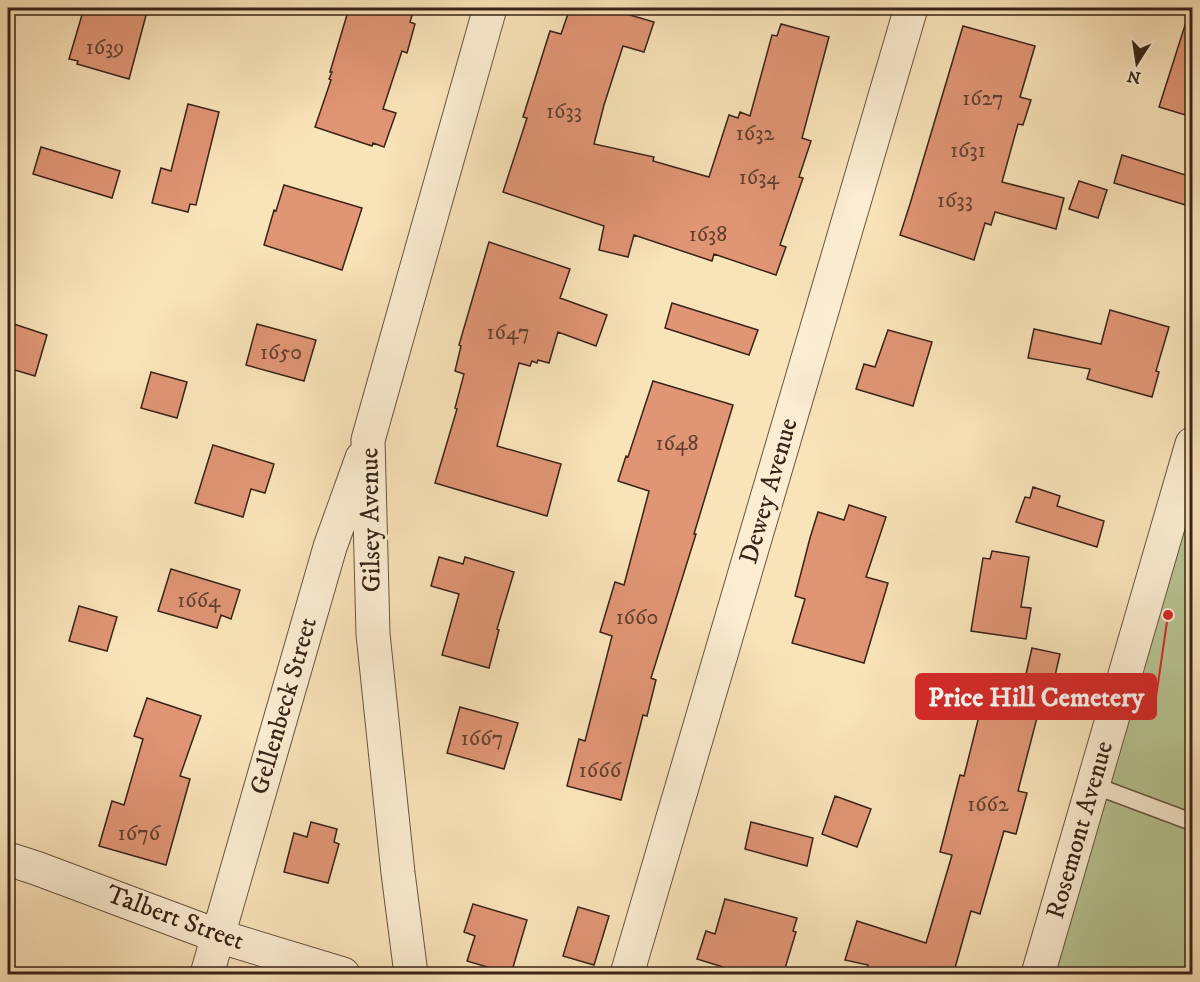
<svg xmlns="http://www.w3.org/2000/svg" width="1200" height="982" viewBox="0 0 1200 982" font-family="'IM FELL DW Pica',serif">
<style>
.green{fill:#b8c594;stroke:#787456;stroke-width:1.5}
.building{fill:#e09575;stroke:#392417;stroke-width:1.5}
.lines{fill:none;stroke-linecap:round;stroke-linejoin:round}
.service-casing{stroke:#695440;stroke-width:19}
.minor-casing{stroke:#695440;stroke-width:35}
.service{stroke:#fbedd2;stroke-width:16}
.minor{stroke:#fbedd2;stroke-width:33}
.labels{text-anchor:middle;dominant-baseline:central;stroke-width:6;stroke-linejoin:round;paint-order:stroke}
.number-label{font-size:22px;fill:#63402e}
.street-label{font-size:26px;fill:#392417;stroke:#fbedd2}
.leader{fill:none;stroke:#d62828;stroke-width:2}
.callout-dot{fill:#d62828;stroke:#fbedd2;stroke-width:2}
.callout{fill:#d62828;stroke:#d62828;stroke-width:2}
.callout-label{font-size:27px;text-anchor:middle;font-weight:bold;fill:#fff}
</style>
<rect width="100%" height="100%" fill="#f9e3b9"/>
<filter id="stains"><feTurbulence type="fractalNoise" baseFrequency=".00333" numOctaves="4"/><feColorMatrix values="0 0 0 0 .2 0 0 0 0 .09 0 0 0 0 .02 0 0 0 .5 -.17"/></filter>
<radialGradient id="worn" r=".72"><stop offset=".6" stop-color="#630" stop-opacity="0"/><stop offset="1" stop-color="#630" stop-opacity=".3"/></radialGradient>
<path class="green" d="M1192 444V974H1038Z"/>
<path class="building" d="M84 8H148L129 79 77 64 78 61 69 59Z
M349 8H396L413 12 410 22 415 24 407 53 402 51 383 109 396 113 384 147 373 143 372 146 315 127 331 80 329 79 332 72H330Z
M570 8H606L654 22 644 52 623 46 604 105 594 144 654 157 653 161 709 177 729 115 738 118 740 112 750 116 772 35 777 36 781 24 829 37 802 138 811 141 799 177 803 178 780 245 786 247 776 275 714 254 712 261 634 235 628 257 599 250 604 226 503 192 527 118 523 117 550 31 561 34Z
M1186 22 1192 23V117L1159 107Z
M963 26 1035 46 1020 97 1031 100 1023 125 1018 124 1002 182 1064 198 1056 229 995 212 991 225 985 223 974 260 900 235 910 204Z
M188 104 219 112 196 205 190 204 188 212 152 203 161 168 171 171Z
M41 147 120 171 112 198 33 174Z
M1122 155 1192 177V207L1114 183Z
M1079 181 1107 190 1098 218 1069 209Z
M284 185 362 208 342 270 264 245 274 210 276 211Z
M489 242 570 269 560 298 607 315 596 346 558 332 549 363 538 360 537 363 532 361 530 366 519 363 497 446 561 464 547 516 435 483 457 409 455 408 464 374 455 371 461 346 459 345Z
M672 303 758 330 749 355 665 328Z
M1110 310 1169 327 1156 371 1159 372 1152 397 1087 379 1090 369 1028 358 1034 329 1101 344Z
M8 322 47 335 35 376 8 368Z
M257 324 316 340 304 381 246 365Z
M888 330 932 342 913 406 856 389 864 364 875 367Z
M151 372 187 382 177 418 141 408Z
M653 381 733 405 694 534H696L651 678 656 680 647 716 643 715 621 800 567 786 579 739 585 741 612 636 600 632 615 582 624 585 649 491 618 481 626 456 628 457Z
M213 445 274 464 265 493 251 489 243 517 195 503Z
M1033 487 1060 496 1057 506 1104 521 1097 547 1016 522 1025 497 1030 498Z
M849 505 886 517 866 577 888 583 864 663 792 643 805 599 795 596 810 538 818 512 844 520Z
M992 551 1029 557 1021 607 1031 608 1026 639 971 631 983 558 990 559Z
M439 557 463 564 465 557 514 572 497 629 499 630 489 668 442 655 459 594 431 586Z
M171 569 240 590 231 619 221 615 217 628 158 611Z
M79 606 117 617 107 651 69 641Z
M1032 648 1060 654 1051 693 1023 687Z
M984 696 1039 710 1018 791 1027 793 1016 834 1004 831 980 914 971 911 953 975H865L868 965 845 960 857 921 926 943 952 855 940 852 960 775 964 776Z
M147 698 201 716 180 776 190 779 166 865 99 846 112 801 124 805 143 739 134 736Z
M460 707 518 723 504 769 447 753Z
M835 796 871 809 857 847 822 834Z
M311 822 337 829 334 842 339 844 328 883 284 872 294 833 307 837Z
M751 822 813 838 807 866 745 849Z
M725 899 797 918 793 931 796 932 783 975H749L697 959 706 931 715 934Z
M473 904 527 920 511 974 467 961 475 936 464 932Z
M578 907 609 916 594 965 563 956Z"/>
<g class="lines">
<g class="service-casing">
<path id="service" d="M1093 785 1192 822"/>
</g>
<g class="minor-casing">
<path id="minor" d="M8 859 36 868 218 936 343 974
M207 974 330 547 362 458
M411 974 398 873 373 634 368 440 490 8
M627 974 911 8
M1038 974 1192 444"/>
</g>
<use href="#service" class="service"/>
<use href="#minor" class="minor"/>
</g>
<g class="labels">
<g class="number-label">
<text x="105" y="47">1639</text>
<text x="983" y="98">1627</text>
<text x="564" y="111">1633</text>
<text x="755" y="133">1632</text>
<text x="968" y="150">1631</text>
<text x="759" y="177">1634</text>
<text x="955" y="200">1633</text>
<text x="708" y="234">1638</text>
<text x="508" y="332">1647</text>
<text x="281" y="352">1650</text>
<text x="677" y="443">1648</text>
<text x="199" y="600">1664</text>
<text x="637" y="617">1660</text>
<text x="482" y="738">1667</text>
<text x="600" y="770">1666</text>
<text x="988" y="804">1662</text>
<text x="139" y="833">1676</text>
</g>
<g class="street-label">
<text transform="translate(769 491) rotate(-74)">Dewey Avenue</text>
<text transform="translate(371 520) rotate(-91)">Gilsey Avenue</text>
<text transform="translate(284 706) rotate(-74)">Gellenbeck Street</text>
<text transform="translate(1080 830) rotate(-74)">Rosemont Avenue</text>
<text transform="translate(175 918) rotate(20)">Talbert Street</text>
</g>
</g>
<path class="leader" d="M1168 615L1156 697"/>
<circle class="callout-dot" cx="1168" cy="615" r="6"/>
<rect class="callout" x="916" y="674" width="240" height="45" rx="6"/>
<g class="callout-label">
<text x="1036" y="706">Price Hill Cemetery</text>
</g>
<rect width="1200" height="982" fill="none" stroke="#f9e3b9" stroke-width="30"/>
<rect x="9" y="9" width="1182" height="964" fill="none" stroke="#392417" stroke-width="3"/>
<rect x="15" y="15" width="1170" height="952" fill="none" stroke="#392417" stroke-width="1.5"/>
<g transform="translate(1137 63) rotate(192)" stroke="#fbedd2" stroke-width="4.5" paint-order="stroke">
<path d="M0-4.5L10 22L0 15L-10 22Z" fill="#392417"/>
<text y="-9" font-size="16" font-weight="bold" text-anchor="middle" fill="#392417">N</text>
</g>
<rect width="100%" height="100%" filter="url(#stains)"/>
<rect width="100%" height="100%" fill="url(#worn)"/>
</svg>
